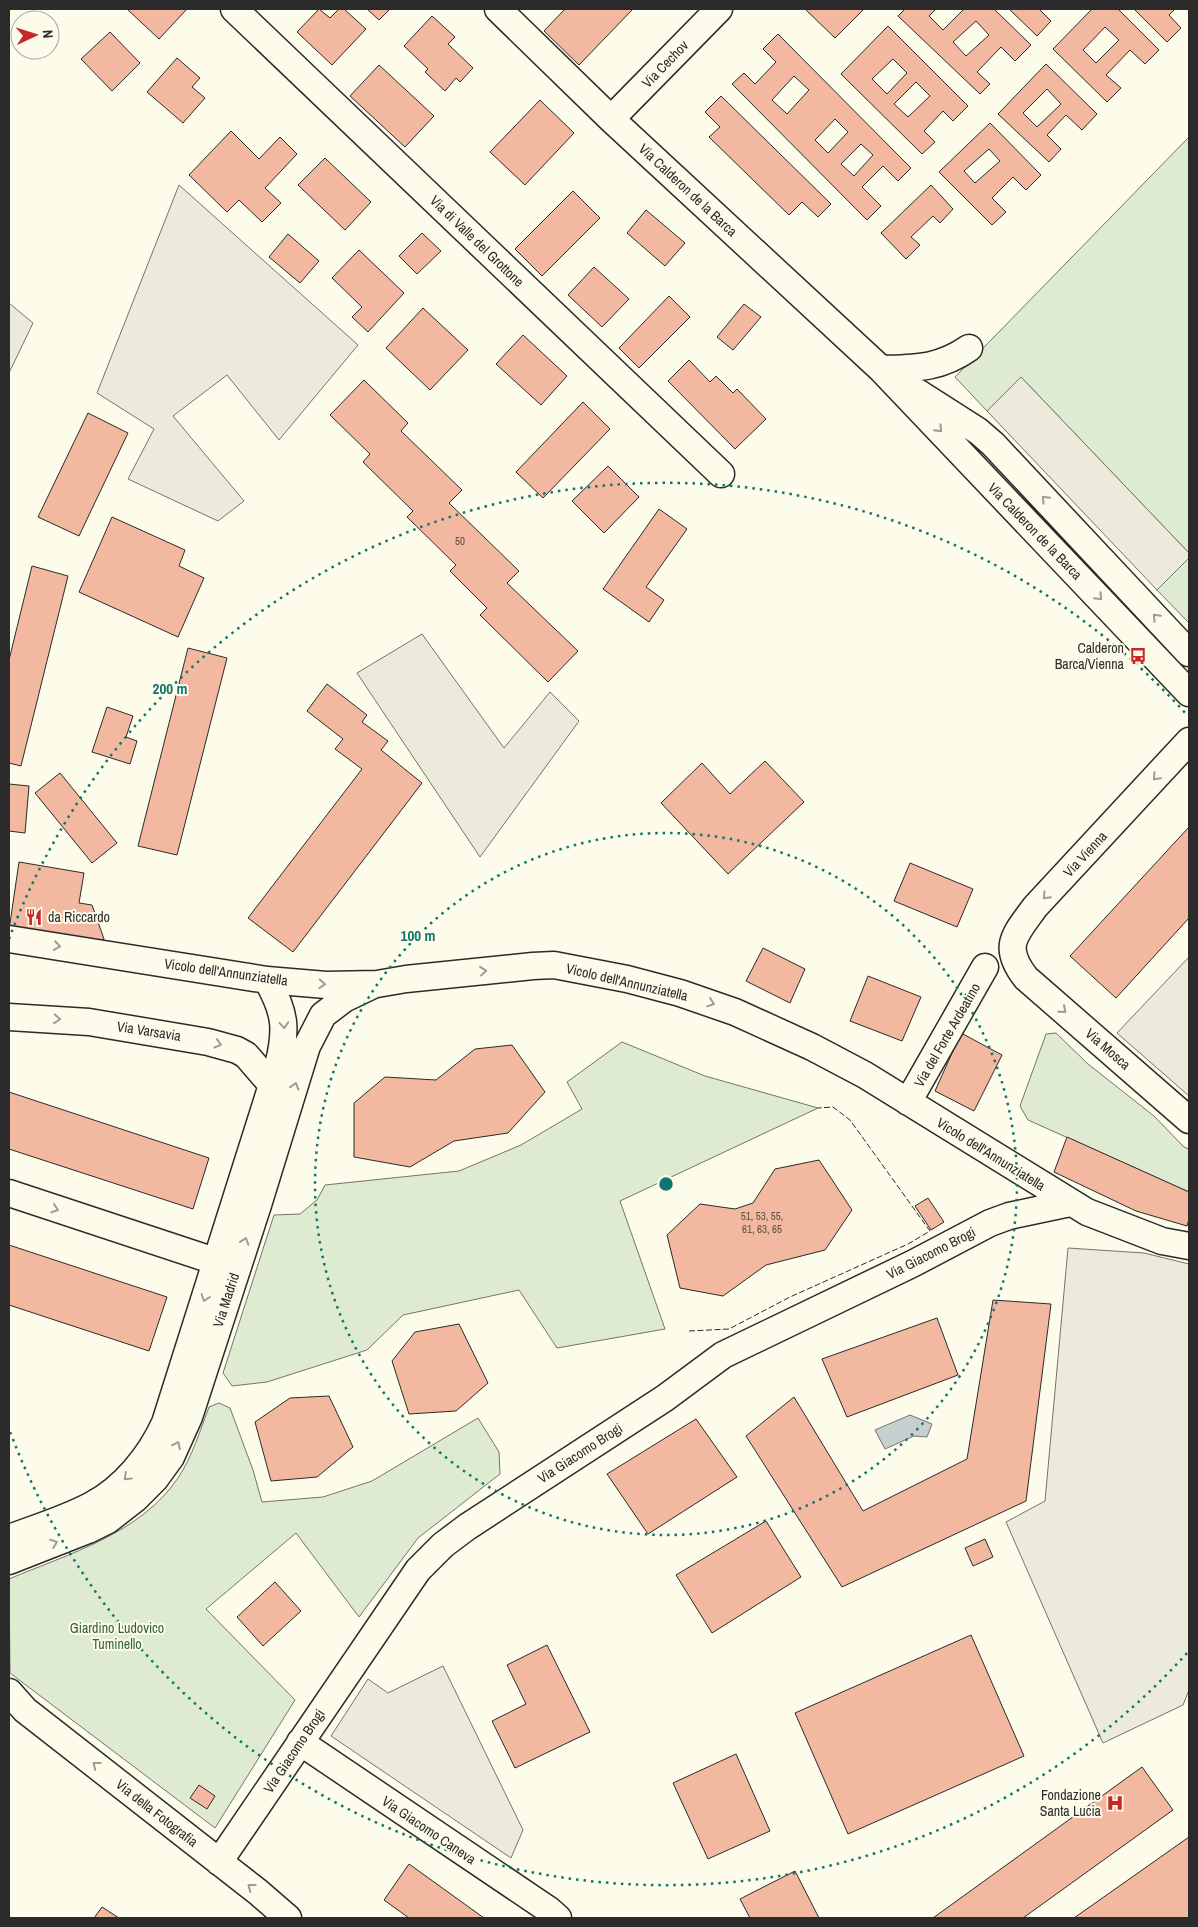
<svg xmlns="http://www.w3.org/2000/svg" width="1198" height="1927" viewBox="0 0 1198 1927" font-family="'Archivo Narrow',sans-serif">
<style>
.green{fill:#deebd1;stroke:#74746e}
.parking{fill:#eceadb;stroke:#74746e}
.water{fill:#c7d0d0;stroke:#74746e}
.building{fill:#f2b8a0;stroke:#2b2b2b;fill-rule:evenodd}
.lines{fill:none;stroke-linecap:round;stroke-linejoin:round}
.minor-casing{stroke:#2b2b2b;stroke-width:29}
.minor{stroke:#fdfbea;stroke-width:26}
.fence{stroke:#2b2b2b;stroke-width:1;stroke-dasharray:6 2.5;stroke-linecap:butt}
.oneway{stroke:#9e9d94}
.ring{fill:none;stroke:#0f766e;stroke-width:2.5;stroke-dasharray:2.5 5}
.labels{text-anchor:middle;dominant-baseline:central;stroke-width:4;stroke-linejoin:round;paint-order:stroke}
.number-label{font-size:11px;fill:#5d4e48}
.street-label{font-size:14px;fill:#2b2b2b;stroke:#fdfbea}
.poi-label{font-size:14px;fill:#2b2b2b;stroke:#fdfbea;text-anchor:end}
.park-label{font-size:14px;fill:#34623c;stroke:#fdfbea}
.centre{fill:#0f766e;stroke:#fdfbea;stroke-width:2.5}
.ring-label{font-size:15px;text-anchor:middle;font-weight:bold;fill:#0f766e;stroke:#fdfbea;stroke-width:4;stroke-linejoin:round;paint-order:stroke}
</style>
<rect width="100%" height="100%" fill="#fdfbea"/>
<path class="green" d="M1189 137V553L1021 377 987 411 955 377Z
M1189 558V623L1157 590Z
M1056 1033 1088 1064 1154 1116 1184 1147 1189 1149V1192L1028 1120 1020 1106 1046 1034Z
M622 1042 705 1076 818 1108 620 1201 665 1329 557 1348 519 1290 403 1315 367 1350 267 1382 232 1386 223 1373 274 1215 300 1214 317 1200 325 1185 459 1171 521 1145 582 1109 567 1082Z
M219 1403 230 1408 253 1470 262 1502 323 1497 372 1481 478 1418 499 1452 500 1474 418 1538 359 1617 296 1533 206 1609 295 1700 215 1828 10 1673 9 1579C68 1554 140 1534 178 1478 192 1457 200 1431 209 1407Z"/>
<path class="parking" d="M179 185 358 345 279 440 227 375 173 416 244 501 218 521 128 479 154 429 97 393Z
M9 303 33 323 9 373Z
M1021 377 1189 553V558L1157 590 987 411Z
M422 634 504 748 550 692 579 721 480 857 357 673Z
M1189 957V1096L1117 1033Z
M1068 1248 1144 1253 1189 1264V1690L1183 1705 1103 1743 1006 1522 1045 1501Z
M443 1666 523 1830 511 1858 331 1736 368 1679 388 1693Z"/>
<path class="water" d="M910 1415 932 1424 927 1437 914 1436 885 1449 875 1430Z"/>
<path class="building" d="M127 9H187L159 39Z
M319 9 330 18 339 9H344L366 29 332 65 297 32Z
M367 9H390L379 20Z
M565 9H633L579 65 544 31Z
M805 9H864L835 38Z
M905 9H936L929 16 943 30 963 10 962 9H994L1031 45 1015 61 1001 47 977 72 990 84 980 94 898 16ZM976 21 989 35 966 56 953 42Z
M1009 9H1039L1051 21 1037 36Z
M1092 9H1118L1159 50 1145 64 1130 50 1106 75 1121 88 1107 102 1053 49ZM1105 27 1119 40 1096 63 1083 50Z
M1134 9H1175L1169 15 1181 28 1167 42Z
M432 16 455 37 448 44 473 68 460 82 456 78 445 91 425 72 428 69 404 46Z
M888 26 968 106 953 121 943 111 924 131 935 142 922 154 841 74ZM893 59 907 73 887 94 872 79ZM916 82 930 96 908 117 894 104Z
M110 32 140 63 112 91 81 59Z
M778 34 911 168 898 181 883 166 862 187 881 206 867 220 732 84 744 73 755 84 776 62 763 49ZM794 76 809 90 787 114 772 100ZM835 119 848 132 828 153 815 140ZM861 144 873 155 854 176 841 164Z
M177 58 200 78 192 87 205 98 183 123 147 92Z
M1046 64 1097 114 1082 130 1066 115 1047 135 1061 149 1049 162 998 114ZM1047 89 1061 104 1037 127 1023 113Z
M379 65 434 116 405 147 350 96Z
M721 96 831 204 818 217 802 202 789 215 709 137 720 127 705 112Z
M540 100 574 133 525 185 490 152Z
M990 123 1041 175 1026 190 1013 177 992 198 1006 212 992 225 939 172ZM989 149 1000 161 975 183 964 171Z
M231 131 259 159 280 137 297 154 265 188 281 203 262 222 239 200 227 212 189 175Z
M325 158 371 202 345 230 298 185Z
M931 185 953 209 940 223 933 216 911 237 920 245 906 259 881 233Z
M573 191 600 218 542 276 515 249Z
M646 210 685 243 665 266 627 233Z
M422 233 441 251 417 274 399 256Z
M288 234 319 261 300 283 269 257Z
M359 250 404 293 368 332 352 317 362 307 332 278Z
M594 267 629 299 602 327 568 295Z
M669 296 690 317 639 368 619 348Z
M744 304 761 317 733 350 717 337Z
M423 308 468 350 430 390 386 348Z
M523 335 567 376 541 405 496 364Z
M689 360 710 382 716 376 733 393 737 389 766 419 735 449 668 381Z
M364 380 408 423 401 431 462 490 449 503 519 571 507 583 578 651 548 682 480 615 487 608 450 571 456 565 407 517 413 511 363 462 370 454 330 415Z
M583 402 610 429 543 498 516 472Z
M88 413 128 433 79 536 38 517Z
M608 466 639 497 604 533 572 501Z
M659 509 687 529 646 587 664 600 649 622 603 589Z
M112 517 185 550 179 566 204 578 178 637 79 592Z
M32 566 68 576 21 766 9 763V660Z
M188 648 227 658 177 855 138 846Z
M327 684 367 715 362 722 388 741 381 750 422 783 293 952 248 918 362 769 335 749 343 739 307 711Z
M107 707 133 716 126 737 137 741 130 764 92 752Z
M765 761 804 802 728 874 661 803 702 763 730 794Z
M60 773 117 843 92 863 35 793Z
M9 784 29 786 25 833 9 831Z
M1189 827V918L1116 998 1070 956Z
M19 862 84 873 79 903 92 905 104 939 91 944 9 930Z
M910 863 973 889 957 927 894 901Z
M763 948 805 969 790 1003 746 981Z
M868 976 921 997 902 1041 850 1021Z
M961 1033 1002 1055 974 1111 935 1091Z
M512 1045 545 1092 508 1133 454 1141 410 1167 354 1157V1103L385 1077 436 1080 475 1049Z
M9 1092 209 1158 193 1209 9 1149Z
M1067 1137 1189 1192V1219L1187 1226 1136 1211 1054 1172Z
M819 1160 852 1210 825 1250 766 1265 723 1296 680 1288 667 1235 700 1204 735 1209 753 1203 775 1169Z
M928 1198 944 1222 931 1230 915 1206Z
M9 1245 167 1297 149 1351 9 1305Z
M993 1300 1051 1304 1026 1501 842 1587 746 1436 794 1397 863 1511 967 1459Z
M937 1318 958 1375 847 1417 822 1359Z
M459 1324 488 1383 456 1411 409 1414 392 1361 415 1332Z
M329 1396 353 1447 317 1477 271 1481 255 1422 290 1398Z
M696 1419 737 1477 648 1534 607 1474Z
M766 1521 801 1577 712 1633 676 1575Z
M985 1539 993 1557 973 1566 965 1548Z
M275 1582 301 1611 263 1646 237 1617Z
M971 1635 1024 1756 848 1834 795 1713Z
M547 1645 590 1732 515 1768 492 1721 526 1704 507 1665Z
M736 1754 770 1831 708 1859 673 1783Z
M1142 1767 1173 1810 1023 1918H933Z
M199 1785 215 1796 207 1809 190 1798Z
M1189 1837V1918H1074Z
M409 1864 484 1918H409L384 1900Z
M795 1871 819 1918H750L740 1899Z
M102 1907 119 1918H94Z"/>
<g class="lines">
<g class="minor-casing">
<path id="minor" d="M234 9 721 474
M498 9 611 119 881 369 1189 693
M611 119 719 9
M881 369C915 368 939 369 969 348
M917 392 978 431 993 444 1189 653
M1189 741 1035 907C1015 935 1001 946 1026 978L1189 1120
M9 939 267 980 326 985 377 984 406 979 533 966 554 965 627 979 680 993 735 1012 812 1047 865 1075 1087 1212 1162 1241 1189 1246
M9 1017 89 1022 208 1042 237 1050 246 1055 272 1085
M908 1102 985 967
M9 1193 233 1267
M9 1538C36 1528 66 1519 92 1505 124 1488 150 1456 165 1423L278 1066C287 1030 286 1013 267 980
M9 1561 88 1530 108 1520 135 1499 155 1479 171 1457 189 1417 258 1205 307 1046 323 1015 344 999 371 986
M9 1692 25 1710 258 1892 288 1918
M300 1742 549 1910 558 1918
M219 1862 418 1570 443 1545 467 1527 665 1398 723 1355 912 1264 990 1223 1009 1216 1070 1203"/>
</g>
<use href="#minor" class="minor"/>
<path class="fence" d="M689 1331 729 1329 790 1297 908 1244 930 1231 850 1120 833 1107 818 1108"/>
</g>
<defs><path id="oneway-chevron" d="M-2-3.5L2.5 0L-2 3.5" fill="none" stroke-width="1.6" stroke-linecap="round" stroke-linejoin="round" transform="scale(1.25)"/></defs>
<g class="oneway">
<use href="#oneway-chevron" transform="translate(939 429) rotate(46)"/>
<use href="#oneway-chevron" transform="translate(1045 499) rotate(-133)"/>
<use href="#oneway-chevron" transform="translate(1099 597) rotate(47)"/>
<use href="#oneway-chevron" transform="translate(1156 617) rotate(-133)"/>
<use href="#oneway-chevron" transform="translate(1156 777) rotate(133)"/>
<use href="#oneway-chevron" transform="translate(1046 896) rotate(133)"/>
<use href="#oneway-chevron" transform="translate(57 946) rotate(8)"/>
<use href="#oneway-chevron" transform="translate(483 971) rotate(-6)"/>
<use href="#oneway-chevron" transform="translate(322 984) rotate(3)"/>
<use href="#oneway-chevron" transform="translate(711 1003) rotate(19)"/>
<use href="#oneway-chevron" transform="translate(1063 1010) rotate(41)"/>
<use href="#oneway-chevron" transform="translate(57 1019) rotate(5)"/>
<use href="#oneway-chevron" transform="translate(284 1025) rotate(86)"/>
<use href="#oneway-chevron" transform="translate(218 1044) rotate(17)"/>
<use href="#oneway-chevron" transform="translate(295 1086) rotate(-73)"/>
<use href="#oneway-chevron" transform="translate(55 1209) rotate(18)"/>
<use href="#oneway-chevron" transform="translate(245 1241) rotate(-71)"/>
<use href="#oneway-chevron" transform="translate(205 1298) rotate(108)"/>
<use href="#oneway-chevron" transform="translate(177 1445) rotate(-64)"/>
<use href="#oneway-chevron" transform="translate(127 1477) rotate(137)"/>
<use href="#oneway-chevron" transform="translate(54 1543) rotate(-21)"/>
<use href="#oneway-chevron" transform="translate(96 1765) rotate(-142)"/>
<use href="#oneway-chevron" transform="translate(251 1887) rotate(-142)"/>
</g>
<g class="ring">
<circle cx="666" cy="1184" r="351"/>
<path d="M1187 1653A701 701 0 0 1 9 1429M9 939A701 701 0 0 1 1187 715"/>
</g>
<defs>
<g id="bus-bare" transform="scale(1.35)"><path d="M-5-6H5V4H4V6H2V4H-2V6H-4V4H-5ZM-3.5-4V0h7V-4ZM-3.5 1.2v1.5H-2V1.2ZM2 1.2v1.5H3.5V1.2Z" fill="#c62828" stroke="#fdfbea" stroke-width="2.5" paint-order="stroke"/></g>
<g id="restaurant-bare" transform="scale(1.35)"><path d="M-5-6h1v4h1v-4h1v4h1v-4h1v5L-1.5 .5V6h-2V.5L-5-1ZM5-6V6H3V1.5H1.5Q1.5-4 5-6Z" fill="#c62828" stroke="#fdfbea" stroke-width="2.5" paint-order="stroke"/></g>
<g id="hospital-bare" transform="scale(1.35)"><path d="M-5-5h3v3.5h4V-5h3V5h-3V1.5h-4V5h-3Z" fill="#c62828" stroke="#fdfbea" stroke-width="2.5" paint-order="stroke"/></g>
</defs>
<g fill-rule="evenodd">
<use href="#bus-bare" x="1138" y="656"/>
<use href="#restaurant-bare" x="34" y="917"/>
<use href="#hospital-bare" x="1115" y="1803"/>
</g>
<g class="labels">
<g class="number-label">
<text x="460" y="541">50</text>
<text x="762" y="1216">51, 53, 55,<tspan x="762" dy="13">61, 63, 65</tspan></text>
</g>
<g class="street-label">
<text transform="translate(665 64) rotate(-46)">Via Cechov</text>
<text transform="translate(688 190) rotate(43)">Via Calderon de la Barca</text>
<text transform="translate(477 241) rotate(44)">Via di Valle del Grottone</text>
<text transform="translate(1035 531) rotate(46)">Via Calderon de la Barca</text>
<text transform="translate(1085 854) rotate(-47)">Via Vienna</text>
<text transform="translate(226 972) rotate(8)">Vicolo dell'Annunziatella</text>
<text transform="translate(627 982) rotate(13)">Vicolo dell'Annunziatella</text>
<text transform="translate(149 1031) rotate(9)">Via Varsavia</text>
<text transform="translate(947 1035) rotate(-60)">Via del Forte Ardeatino</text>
<text transform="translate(1108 1049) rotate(41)">Via Mosca</text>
<text transform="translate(991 1154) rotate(32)">Vicolo dell'Annunziatella</text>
<text transform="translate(931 1253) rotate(-27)">Via Giacomo Brogi</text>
<text transform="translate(226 1300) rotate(-72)">Via Madrid</text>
<text transform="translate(580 1453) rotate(-33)">Via Giacomo Brogi</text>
<text transform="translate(294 1751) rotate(-56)">Via Giacomo Brogi</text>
<text transform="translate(157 1813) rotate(38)">Via della Fotografia</text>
<text transform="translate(429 1830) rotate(34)">Via Giacomo Caneva</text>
</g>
<g class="poi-label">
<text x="1124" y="648">Calderon<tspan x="1124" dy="16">Barca/Vienna</tspan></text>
<text x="48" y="917" text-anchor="start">da Riccardo</text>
<text x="1101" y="1795">Fondazione<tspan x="1101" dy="16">Santa Lucia</tspan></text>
</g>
<g class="park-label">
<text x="117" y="1628">Giardino Ludovico<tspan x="117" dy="16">Tuminello</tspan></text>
</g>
</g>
<circle cx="666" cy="1184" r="8" class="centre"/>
<g class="ring-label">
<text x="170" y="694">200 m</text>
<text x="418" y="941">100 m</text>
</g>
<rect width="1198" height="1927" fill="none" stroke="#2b2b2b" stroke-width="20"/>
<g transform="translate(35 35) rotate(86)"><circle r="24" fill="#fdfbea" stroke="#a9a89e"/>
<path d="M0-4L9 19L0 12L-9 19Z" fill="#c62828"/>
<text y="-8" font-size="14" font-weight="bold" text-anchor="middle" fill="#2b2b2b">N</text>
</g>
</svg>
